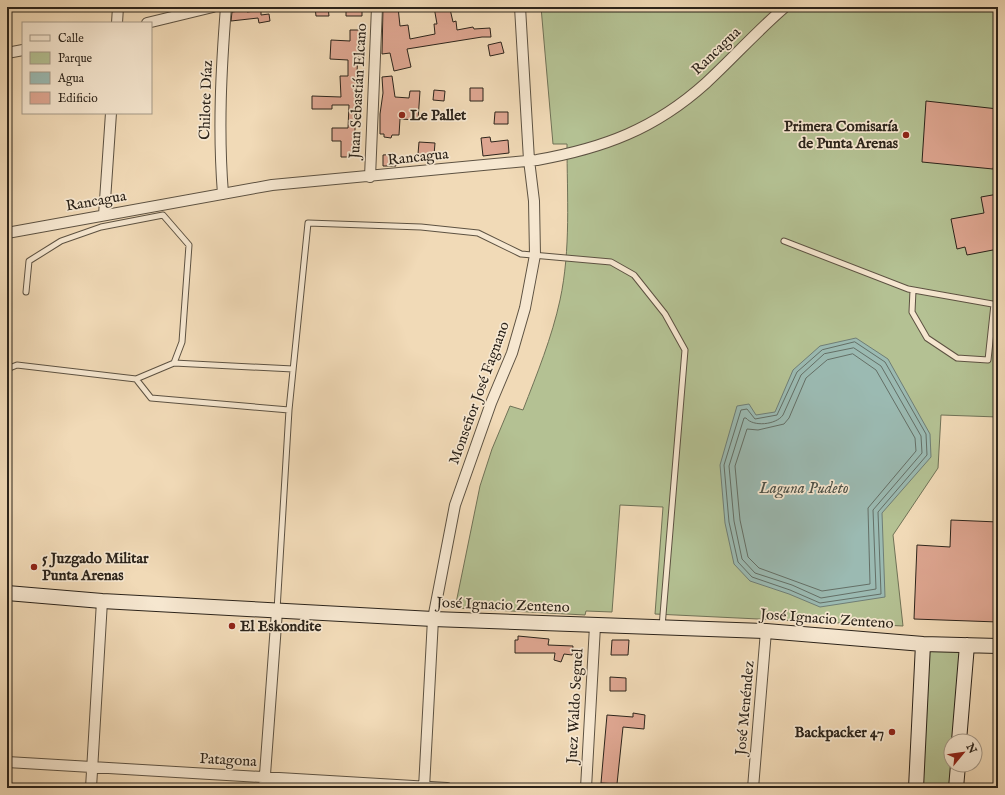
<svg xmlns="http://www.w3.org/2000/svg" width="1005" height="795" viewBox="0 0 1005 795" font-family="'IM FELL English',serif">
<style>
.green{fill:#b4c193;stroke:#707257}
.water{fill:#9bbab2;stroke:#6f7e76}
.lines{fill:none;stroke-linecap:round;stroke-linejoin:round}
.shore{stroke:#646f66;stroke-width:1}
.building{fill:#dea691;stroke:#2c241b}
.lane-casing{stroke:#5d5242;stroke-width:7}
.street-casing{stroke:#5d5242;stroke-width:12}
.secondary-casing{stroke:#2c241b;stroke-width:16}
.path{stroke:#2c241b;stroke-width:1.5;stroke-dasharray:3 2;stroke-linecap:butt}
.lane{stroke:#f6e7d0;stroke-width:5}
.street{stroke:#f6e7d0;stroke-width:10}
.secondary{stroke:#f6e7d0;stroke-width:14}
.poi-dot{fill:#8f2418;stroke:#f6e7d0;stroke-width:1.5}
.labels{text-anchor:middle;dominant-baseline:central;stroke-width:3.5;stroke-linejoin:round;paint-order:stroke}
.street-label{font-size:15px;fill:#2c241b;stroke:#f6e7d0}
.poi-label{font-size:15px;font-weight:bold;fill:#2c241b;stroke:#f6e7d0;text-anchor:start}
.water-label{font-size:16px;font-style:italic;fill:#4d5148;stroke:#f6e7d0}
</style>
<rect width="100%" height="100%" fill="#f1dab7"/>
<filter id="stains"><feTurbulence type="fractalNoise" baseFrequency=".005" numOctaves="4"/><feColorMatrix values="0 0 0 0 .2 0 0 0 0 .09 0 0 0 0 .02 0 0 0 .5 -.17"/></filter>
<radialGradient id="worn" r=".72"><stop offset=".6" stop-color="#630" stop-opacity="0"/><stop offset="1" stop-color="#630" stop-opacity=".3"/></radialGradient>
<path class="green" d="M541 7H998V417L941 415 938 468 893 535 903 626 655 614 663 507 620 505 612 612 586 611 585 615 455 608 480 486 492 449 510 406 523 410C537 374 552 337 560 300 571 249 567 196 567 144H553Z
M932 650 958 651 963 656 957 741H951L953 782 947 788H921L928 654Z"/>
<path class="water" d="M856 338 888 359 930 434 931 457 882 513 885 597 820 607 789 594 750 581 734 564 725 523 720 465 737 406 749 404 756 415 775 412 793 370 820 346Z"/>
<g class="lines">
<path class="shore" d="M855 342 885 362 926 434 927 455 878 512 881 594 820 603 790 590 752 577 738 562 729 522 724 465 741 410 747 409 755 419 777 415 797 372 822 350Z
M854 348 881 366 921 436 922 453 873 510 876 589 821 598 792 585 755 573 742 559 734 521 729 466 744 418H746C753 427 776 425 783 415L801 375 824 354Z
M853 354 876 370 915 438 916 451 868 508 870 584 822 591 759 568 748 557 740 520 735 466 747 429 758 430 784 424 789 418 806 378 827 360Z"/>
</g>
<path class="building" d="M315 7H328L329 16H316Z
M346 7H362V16H346Z
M383 7H398L400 26 408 25 410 39 435 34 434 24H437L434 7H446L447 10 450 9 453 22 456 21 457 30 473 27 474 29 490 28 491 37H482L407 49 411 67 394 71 390 53 382 54Z
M247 10V12L261 10V15L269 14 270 21 259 23 258 18 231 21 232 12Z
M350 30H360L357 71V124H355V141H358V148H355V157H341V141H332V128H348L349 105H332V109H312V96L341 97 340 76H348V60L330 59 331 40 350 41Z
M501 42 504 53 490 56 488 45Z
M392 76 395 97 409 98 410 91H420L418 120 400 119 399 135H392L391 138 384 137V134H380V114L383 93 382 77Z
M470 88H483V101H470Z
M434 90 445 91 444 101 433 100Z
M926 101 998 109V148L993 169 922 162Z
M495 112H508V124H494Z
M490 137 491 142 508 140 509 153 483 156 481 138Z
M419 142 435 143 434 155 418 154Z
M396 154V166H383V155Z
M998 194V249L967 255 965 247 957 249 951 219 984 213 981 197Z
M951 520 998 522V622L914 619 917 545 950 547Z
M518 636 549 639 548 645 573 646 572 655 564 654 561 662 554 660 555 653H515V640H518Z
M612 640H629L628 655H611Z
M610 677 626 678V691H610Z
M633 713 645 715 644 729 623 727 617 784 601 783 607 715 633 717Z"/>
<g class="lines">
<g class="lane-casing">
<path id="lane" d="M784 241 908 289 998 305
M913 290 912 312 927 338 957 358 988 360 994 304
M26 292 29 261 61 241 101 227 163 215 189 245 182 342 174 363
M7 369 17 365 136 379 151 398 289 410
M136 379 174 363 293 369
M277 610 289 410 308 223 421 227 478 233 521 254 611 262 634 275 665 314 685 350 662 627"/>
</g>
<g class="street-casing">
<path id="street" d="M117 23 118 7
M147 23 213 7
M7 53 23 50
M370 177 377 7
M223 194C218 131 221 70 226 7
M104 215 111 113
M7 233 272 185 537 160C604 148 655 129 706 83 733 58 757 31 785 7
M7 762 447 788
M91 788 102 601
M264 788 277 611
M424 788 433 619 455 505 491 403 512 353 525 308 535 255 534 201 529 160 520 7
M586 788 595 626
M753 788 766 631"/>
</g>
<g class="secondary-casing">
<path id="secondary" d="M7 593 102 601 433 619 766 631 923 644 998 646
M959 741 967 645
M916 788 923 644
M956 788 958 765"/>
</g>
<path class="path" d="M794 10 798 7"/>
<use href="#lane" class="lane"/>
<use href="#street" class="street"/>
<use href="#secondary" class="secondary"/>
</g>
<g class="poi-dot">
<circle cx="402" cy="115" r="4"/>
<circle cx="906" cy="135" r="4"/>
<circle cx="34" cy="567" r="4"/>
<circle cx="232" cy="626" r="4"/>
<circle cx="892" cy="732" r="4"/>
</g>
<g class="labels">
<g class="street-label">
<text transform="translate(716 51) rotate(-44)">Rancagua</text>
<text transform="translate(358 91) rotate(-87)">Juan Sebastián Elcano</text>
<text transform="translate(206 100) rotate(-88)">Chilote Díaz</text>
<text transform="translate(418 157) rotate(-6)">Rancagua</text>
<text transform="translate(96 201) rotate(-10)">Rancagua</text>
<text transform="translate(479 393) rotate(-70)">Monseñor José Fagnano</text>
<text transform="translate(503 605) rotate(2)">José Ignacio Zenteno</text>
<text transform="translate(827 619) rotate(4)">José Ignacio Zenteno</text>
<text transform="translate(575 706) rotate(-87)">Juez Waldo Seguel</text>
<text transform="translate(745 708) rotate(-85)">José Menéndez</text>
<text transform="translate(228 760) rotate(3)">Patagona</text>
</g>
<g class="poi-label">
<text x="410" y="115">Le Pallet</text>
<text x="898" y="126" text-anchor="end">Primera Comisaría<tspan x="898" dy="17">de Punta Arenas</tspan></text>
<text x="42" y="558">5 Juzgado Militar<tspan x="42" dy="17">Punta Arenas</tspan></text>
<text x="240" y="626">El Eskondite</text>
<text x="884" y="732" text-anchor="end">Backpacker 47</text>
</g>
<g class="water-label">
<text x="804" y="489">Laguna Pudeto</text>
</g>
</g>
<rect width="1005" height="795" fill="none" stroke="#f1dab7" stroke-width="24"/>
<rect x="8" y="8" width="989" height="779" fill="none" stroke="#2c241b" stroke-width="2"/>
<rect x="12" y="12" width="981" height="771" fill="none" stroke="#2c241b"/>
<rect x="22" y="22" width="130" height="92" fill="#f6e7d0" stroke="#a59988"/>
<rect x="30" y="35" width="20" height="6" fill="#f6e7d0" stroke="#a59988"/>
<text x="58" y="42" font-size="12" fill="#2c241b">Calle</text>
<rect x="30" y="52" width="20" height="12" fill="#b4c193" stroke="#a59988"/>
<text x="58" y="62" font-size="12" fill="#2c241b">Parque</text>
<rect x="30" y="72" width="20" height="12" fill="#9bbab2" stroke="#a59988"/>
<text x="58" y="82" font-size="12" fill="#2c241b">Agua</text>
<rect x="30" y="92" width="20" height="12" fill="#dea691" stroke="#a59988"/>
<text x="58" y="102" font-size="12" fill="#2c241b">Edificio</text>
<g transform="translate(963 753) rotate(61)"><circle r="19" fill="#f6e7d0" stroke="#a59988"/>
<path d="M0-3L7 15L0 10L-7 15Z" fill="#8f2418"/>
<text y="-6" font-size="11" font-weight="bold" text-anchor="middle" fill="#2c241b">N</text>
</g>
<rect width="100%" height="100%" filter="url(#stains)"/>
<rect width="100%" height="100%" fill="url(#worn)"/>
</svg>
